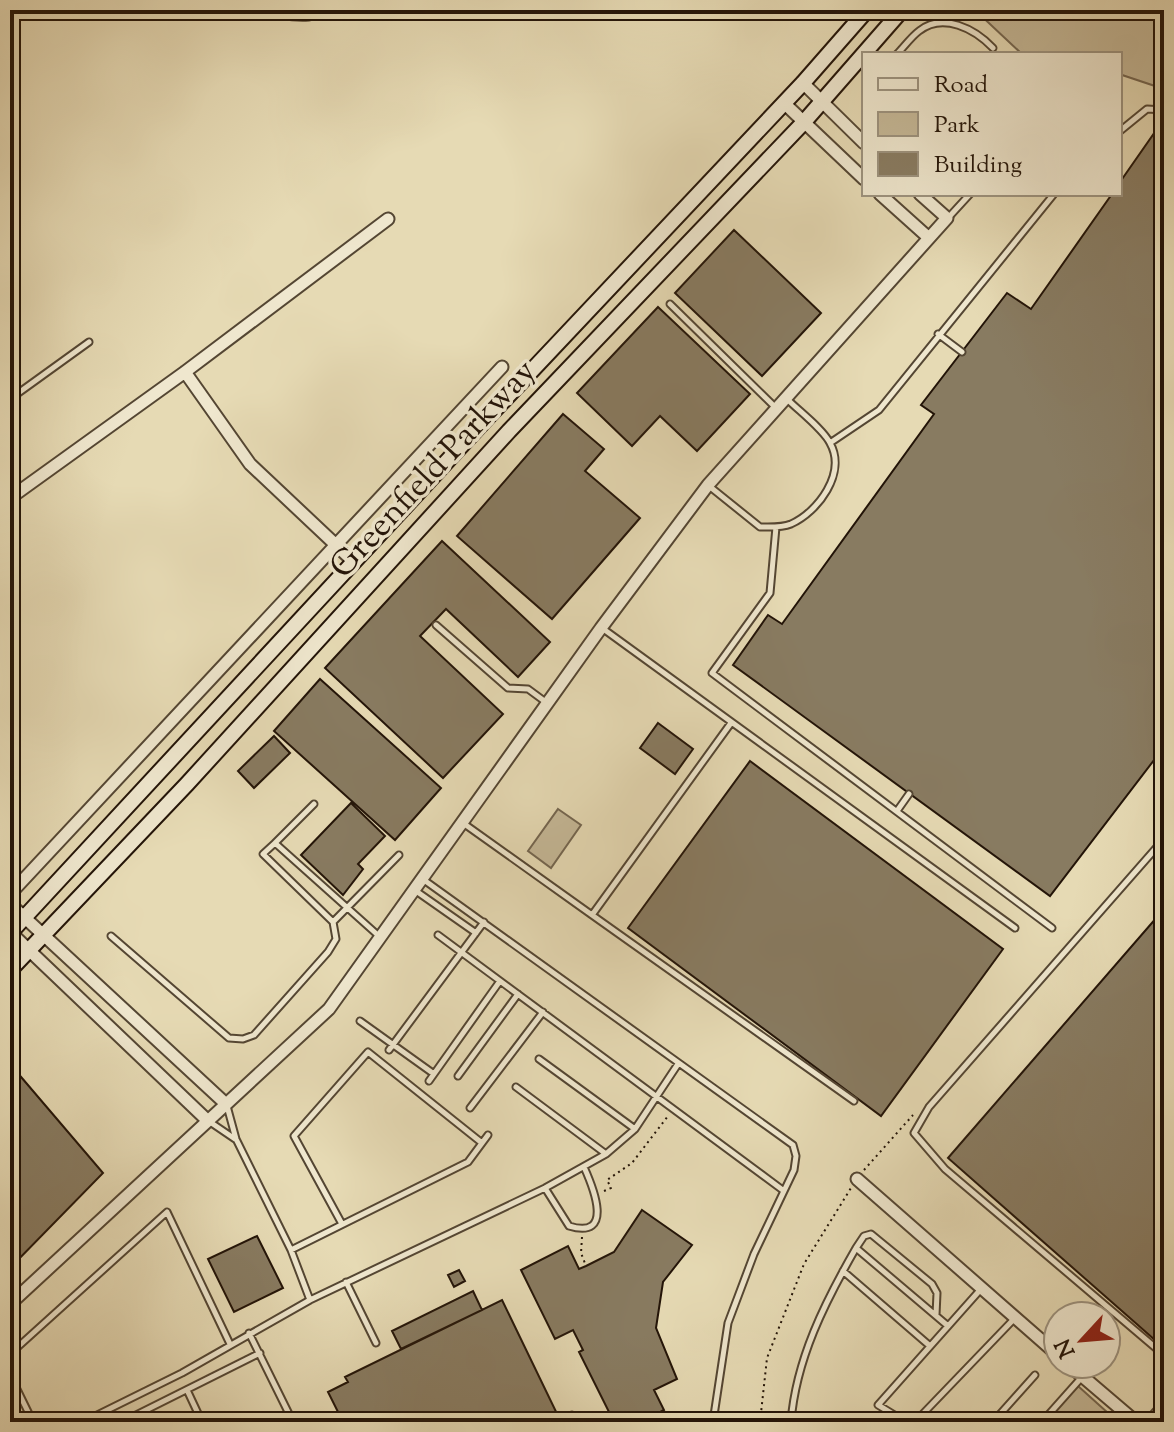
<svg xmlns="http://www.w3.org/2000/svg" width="1174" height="1432" viewBox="0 0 1174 1432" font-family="'Sorts Mill Goudy',serif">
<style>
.green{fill:#c5b897;stroke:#746650;stroke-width:2}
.building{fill:#887b61;stroke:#231408;stroke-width:2}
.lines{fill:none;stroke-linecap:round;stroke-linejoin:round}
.service-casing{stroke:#544633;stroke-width:9}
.minor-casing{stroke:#544633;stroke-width:15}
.secondary-casing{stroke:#231408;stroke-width:18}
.path{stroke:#231408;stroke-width:2;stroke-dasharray:2 4;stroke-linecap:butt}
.service{stroke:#efe7ce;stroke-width:5}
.minor{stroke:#efe7ce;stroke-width:11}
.secondary{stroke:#efe7ce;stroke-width:14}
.labels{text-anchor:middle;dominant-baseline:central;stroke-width:7;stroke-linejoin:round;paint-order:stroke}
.street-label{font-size:34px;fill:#231408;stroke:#efe7ce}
</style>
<rect width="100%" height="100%" fill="#e6dab4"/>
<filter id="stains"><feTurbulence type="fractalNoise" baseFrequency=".0025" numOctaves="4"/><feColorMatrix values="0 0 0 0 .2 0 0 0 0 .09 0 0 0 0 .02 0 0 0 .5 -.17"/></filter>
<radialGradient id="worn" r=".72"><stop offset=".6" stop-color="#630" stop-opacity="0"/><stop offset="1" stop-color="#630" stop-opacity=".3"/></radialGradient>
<path class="green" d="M975 10H1164V89L1122 75 1120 77V54H1022Z
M558 809 581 825 551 868 528 851Z
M1078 1386 1118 1422H1044Z"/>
<path class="building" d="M1164 119V747L1050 896 733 665 768 615 782 624 934 414 921 405 1007 293 1031 309 1112 194H1120V182Z
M734 230 821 313 762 376 675 293Z
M658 307 750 394 697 451 660 416 632 446 577 393Z
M563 414 604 449 585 471 640 518 552 619 457 536Z
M442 541 550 642 518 677 446 609 420 636 503 714 443 778 325 668Z
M320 679 441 788 395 840 274 731Z
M658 723 693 749 675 774 640 748Z
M274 736 290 753 254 788 238 771Z
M750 761 1003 949 881 1116 628 928Z
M351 803 385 836 358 864 363 869 343 895 301 855Z
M1164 909V1348L948 1158Z
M10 1064 103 1173 10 1268Z
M642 1210 692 1245 663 1282 656 1328 677 1379 654 1390 664 1410 641 1422H614L579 1352 583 1350 573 1330 555 1339 521 1270 568 1246 579 1269 586 1266 614 1252Z
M257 1236 283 1288 234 1312 208 1259Z
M459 1270 465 1281 454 1287 448 1275Z
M473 1291 482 1310 401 1349 392 1331Z
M502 1300 561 1422H343L328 1392 348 1382 345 1377Z"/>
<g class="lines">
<g class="service-casing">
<path id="service" d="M259 10C275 15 291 18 309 17L313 10
M897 54C904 47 911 37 919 31 943 12 975 29 993 48
M1120 131 1147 109 1164 110
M948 218 970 194
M670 304 776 408
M938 334 962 352
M10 399 89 342
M830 443 879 410 1054 194
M709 486 760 527C770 527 781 528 791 524 818 512 847 473 830 443 823 429 799 411 787 399
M776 527 770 593 712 673 1052 928
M436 625 508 688 528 689 547 703
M602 628 1015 928
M731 723 592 915 854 1101
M314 804 275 843 380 937
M897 811 909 794
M463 823 592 915
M1164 839 929 1107 914 1133 945 1169 1164 1355
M275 843 263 854 333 922 399 855
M424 880 793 1145 796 1156 794 1170 754 1254 728 1323 713 1422
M416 891 476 933
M438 935 784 1191
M111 936 229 1038 243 1039 254 1035 328 952 336 939 333 922
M360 1021 434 1074
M389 1050 484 922
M539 1059 635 1129
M458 1076 518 994
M429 1081 500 981
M516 1087 606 1154
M227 1106 236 1139 291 1250 310 1300
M470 1108 543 1012
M210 1122 235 1139
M545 1188 569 1226C615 1240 593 1187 584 1167
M342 1224 294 1136 368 1052 482 1143
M291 1250 468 1162 488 1135
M843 1271 930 1346
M346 1282 376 1343
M936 1315 937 1293 932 1284 871 1234 864 1236 856 1248 948 1326
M249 1333 293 1422
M10 1354 167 1212 230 1344
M10 1375 33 1422
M187 1390 202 1422
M572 1415 576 1422
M83 1422 182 1373 310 1300 545 1188 606 1154 635 1129 678 1064
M122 1422 260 1353
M791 1422C796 1359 825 1302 856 1248
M906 1422 878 1405 981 1289
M915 1422 1014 1319
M993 1422 1035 1375
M1042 1422 1082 1377
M1146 1422 1164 1402"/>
</g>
<g class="minor-casing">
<path id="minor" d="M803 83 864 143
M784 103 864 179
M880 194 929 238
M185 372 250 464 354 562
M10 498 185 372 388 219
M10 894 502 367
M10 904 226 1104
M10 932 208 1121
M857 1179 1058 1355
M10 1304 329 1009 601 628 708 485 947 218 920 194
M1068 1364 1136 1422"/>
</g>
<g class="secondary-casing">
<path id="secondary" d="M10 933 488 417 803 83 867 10
M10 970 187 784 509 431 804 122 902 10"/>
</g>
<path class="path" d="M1155 834 1164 819
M864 1170 913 1115
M604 1191 611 1188 607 1180 632 1163 668 1116
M582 1237 581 1253 586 1266
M760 1422 767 1358 804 1264 851 1188"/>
<use href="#service" class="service"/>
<use href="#minor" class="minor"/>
<use href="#secondary" class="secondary"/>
</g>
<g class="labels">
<g class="street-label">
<text transform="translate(434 470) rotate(-47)">Greenfield Parkway</text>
</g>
</g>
<rect width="1174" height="1432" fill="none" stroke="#e6dab4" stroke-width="40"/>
<rect x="12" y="12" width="1150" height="1408" fill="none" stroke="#231408" stroke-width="4"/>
<rect x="20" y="20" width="1134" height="1392" fill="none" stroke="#231408" stroke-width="2"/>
<rect x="862" y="52" width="260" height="144" fill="#efe7ce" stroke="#9d937f" stroke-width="2"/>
<rect x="878" y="78" width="40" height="12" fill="#efe7ce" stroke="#9d937f" stroke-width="2"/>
<text x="934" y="92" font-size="24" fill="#231408">Road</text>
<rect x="878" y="112" width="40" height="24" fill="#c5b897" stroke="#9d937f" stroke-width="2"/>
<text x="934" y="132" font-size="24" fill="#231408">Park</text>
<rect x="878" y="152" width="40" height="24" fill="#887b61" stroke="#9d937f" stroke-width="2"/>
<text x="934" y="172" font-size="24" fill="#231408">Building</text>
<g transform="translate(1082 1340) rotate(244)"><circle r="38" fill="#efe7ce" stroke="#9d937f" stroke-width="2"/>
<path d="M0-6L14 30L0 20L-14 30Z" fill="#8f2418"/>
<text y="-12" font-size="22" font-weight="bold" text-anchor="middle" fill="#231408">N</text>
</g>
<rect width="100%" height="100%" filter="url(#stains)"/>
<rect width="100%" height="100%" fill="url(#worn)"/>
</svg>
